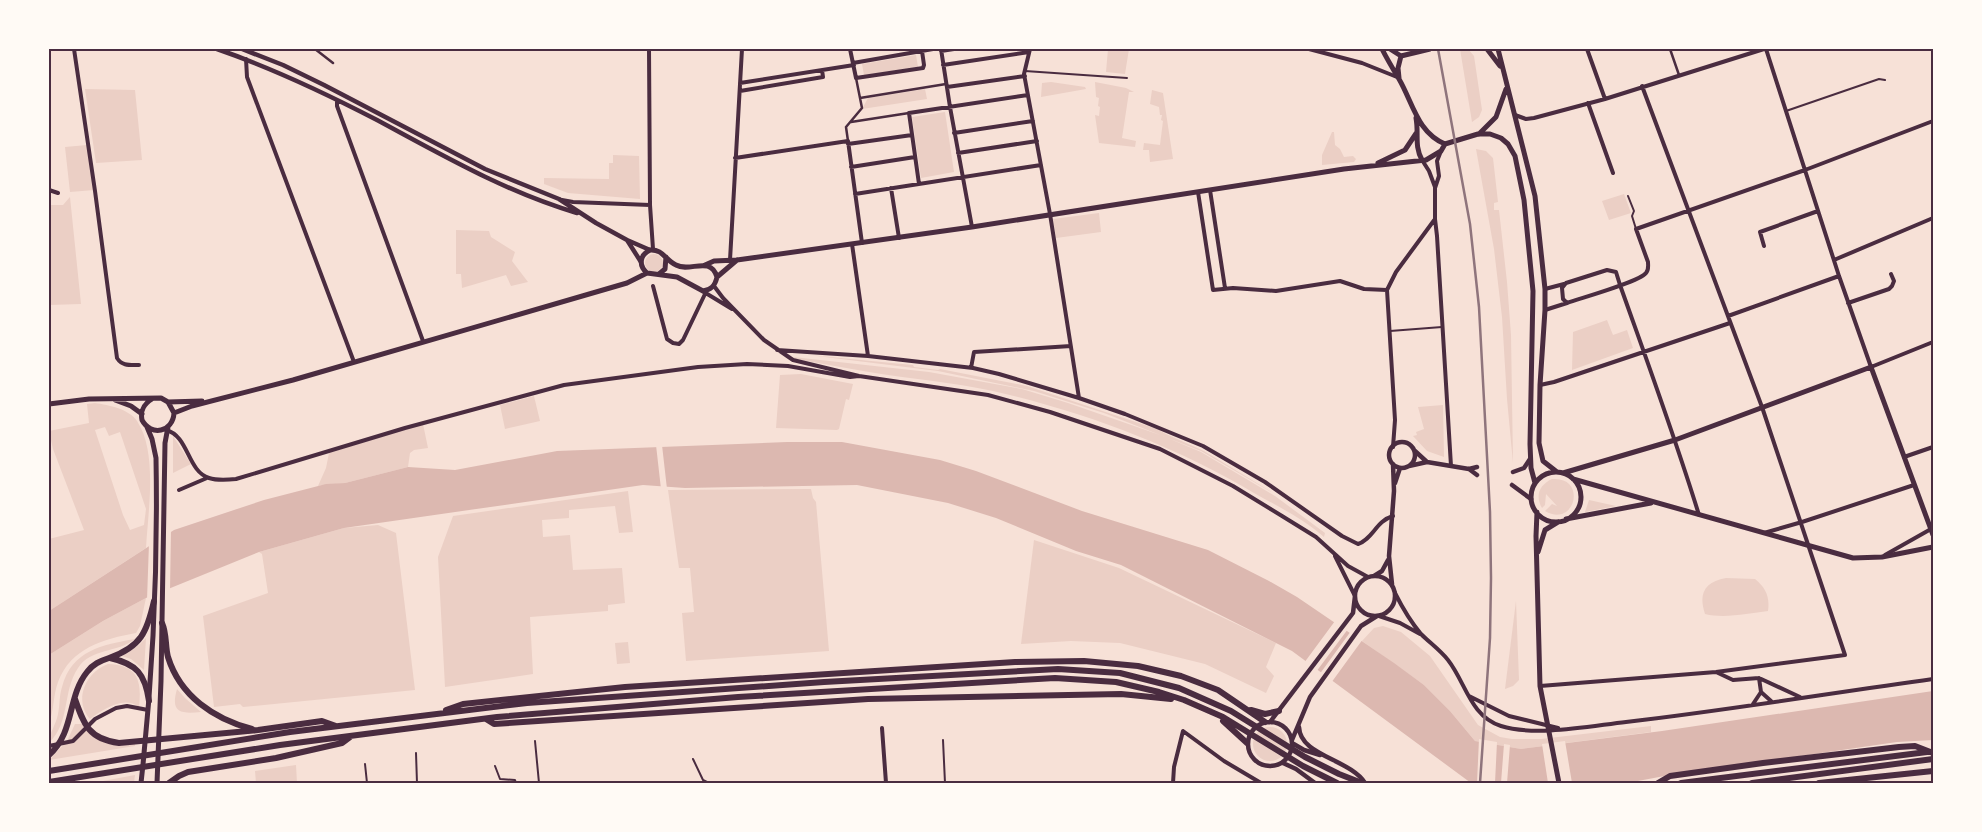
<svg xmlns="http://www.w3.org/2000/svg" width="1982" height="832" viewBox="0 0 1982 832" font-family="Cabin,sans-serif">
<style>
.green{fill:#ebcfc5;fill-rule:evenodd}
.water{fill:#dcb8b0}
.pier{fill:#f7e1d7}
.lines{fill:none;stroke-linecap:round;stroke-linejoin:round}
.service{stroke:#4a2c40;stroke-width:2}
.pedestrian{stroke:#4a2c40;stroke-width:2.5}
.minor{stroke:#4a2c40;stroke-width:4}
.tertiary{stroke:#4a2c40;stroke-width:4.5}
.secondary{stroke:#4a2c40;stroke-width:5}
.trunk{stroke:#4a2c40;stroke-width:6}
.rail{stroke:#8f747c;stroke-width:2.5}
.neatline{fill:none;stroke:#4a2c40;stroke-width:2}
</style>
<rect width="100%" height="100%" fill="#f7e1d7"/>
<path class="green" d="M1108 49H1129L1125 74 1106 72Z
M1460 49H1468L1474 56 1482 110 1479 117 1472 122Z
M916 55 918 67 864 75 862 64Z
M1051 82 1085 87 1086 89 1041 97 1042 83Z
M1095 82 1126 88 1134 92H1129L1122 138 1136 141 1135 147 1099 143 1095 115 1099 116 1100 107 1098 106 1099 98 1096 97Z
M85 89 135 90 142 160 96 163Z
M925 89 927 99 862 109 868 98Z
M1152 90 1163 93 1173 159 1150 162 1149 150H1143L1144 143 1160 145 1163 121 1161 120 1162 115H1160L1159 107 1150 104Z
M945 112 954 172 921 178 912 117Z
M1332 132H1334L1335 145 1340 149 1344 157 1353 156 1356 159 1354 162 1322 165V155Z
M87 145 94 190 70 192 65 147Z
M1476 149 1486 151 1493 158 1498 202 1494 203V210H1499L1507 282 1511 335 1513 463 1507 399 1502 317 1494 249Z
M613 155 639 156 640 199 568 193 544 184V178L609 179V163H613Z
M1624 194 1631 213 1609 220 1602 201Z
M70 197 81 304 49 305V205H63Z
M1099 213 1101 232 1056 238 1053 219Z
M456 230 489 231 491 237 515 252 512 261 528 282 511 286 506 275 462 288 461 274H456Z
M645 263a9 9 0 1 1 18 0a9 9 0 1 1-18 0Z
M1607 320 1613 335 1627 330 1633 348 1572 370 1573 332Z
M809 355 913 365 914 367 938 370 940 369 1027 386 1157 429 1166 434 1204 451 1278 496 1201 451 1104 413 1034 391 938 371Z
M793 357 929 372 1022 389 1068 403 1163 436 1201 452 1275 496 1325 533 1324 537C1304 519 1277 506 1254 493 1173 445 1084 412 993 391 952 382 911 379 869 372 844 368 820 363 795 359Z
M801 374 853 384 849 400 846 399 839 429 837 430 776 428 780 375Z
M534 396 540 421 505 429 500 405Z
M95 403C109 405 129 409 137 421 158 452 148 512 146 548L49 611V539L84 530 53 449 49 431 89 423 87 404ZM105 427 109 436 120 432 146 509 144 525 130 530 123 515 95 430Z
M1443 405 1444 457 1427 451 1413 436 1417 435 1416 432 1424 429 1418 407Z
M423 424 428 448 414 450 410 453 408 467 345 483 318 486 326 468 329 453Z
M173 436 191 464 173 473Z
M1552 479C1588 476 1575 529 1545 511L1552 504 1557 506 1546 494 1545 505 1542 508C1535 496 1539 485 1552 479Z
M811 489 813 498 816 502 829 651 686 661 682 613 694 612 690 568H679L668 490Z
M628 491 633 532 619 533 615 506 569 510V518L542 520 543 537 570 535 573 570 622 568 625 603 608 605V611L530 617 533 674 445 687 438 557 453 516Z
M1589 500 1616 506 1585 512Z
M378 525 396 533 415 690 243 707 240 704 214 707 203 616 268 593 262 554 259 552 344 528Z
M1034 540 1119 568 1276 643 1266 667 1274 676 1266 693 1205 664 1120 643 1071 641 1021 644Z
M1726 578 1755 579C1766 588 1770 597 1768 611 1749 613 1725 619 1705 614 1698 593 1705 582 1726 578Z
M146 598 140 626 136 633C103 639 71 648 58 682 53 696 54 710 49 724V655L103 621Z
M1516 601 1519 680 1513 686 1505 689Z
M1383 626 1401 632 1430 656 1478 725 1500 737 1512 739H1541L1651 726V732L1521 749 1475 741 1450 711 1424 685 1362 641 1374 628Z
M146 638 144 670 131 659 122 656 139 645Z
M135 639C117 653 91 648 78 668 62 692 71 721 49 743 49 733 56 725 58 714 60 705 59 696 62 687 72 650 102 645 135 639Z
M628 642 630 663 617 664 615 643Z
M108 664C138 665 142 681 139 707 123 695 103 710 90 719 73 700 86 672 108 664Z
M177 689 185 698 201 712C181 714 170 713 177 689Z
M75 724H82L95 736 135 743V746L49 760 67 741Z
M1253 744a17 17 0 1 1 34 0a17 17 0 1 1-34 0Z
M296 765 297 783H256L255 771Z
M135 775 134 783H92Z"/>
<path class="water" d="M787 442H842L940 460 976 471 1082 511 1208 550 1269 581 1297 597 1394 663 1424 685 1450 711 1475 741 1521 749 1662 731 1933 691V740L1897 742 1670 775 1627 783H1471L1292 651 1121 565 1076 551 996 518 948 503 857 485 685 488 643 485 344 528 259 552 146 598 103 621 49 655V611L174 530 264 500 326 484 345 483 408 467 455 470 557 451Z"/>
<path class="pier" d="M656 445H662L667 489H661Z
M171 529 170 590 147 600 149 543Z
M1335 621 1348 629 1316 672 1304 663Z
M1351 631 1363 639 1331 683 1319 675Z
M1479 739 1497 742 1495 783H1477Z
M1565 741 1572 783H1548L1542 744Z
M1504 744 1510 745 1507 783H1501Z"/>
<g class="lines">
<path class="service" d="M1025 71 1127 78
M1786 111 1879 79 1885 80
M1628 196 1634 211 1632 216 1636 229
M1390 331 1442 327
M943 740 945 783
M535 741 539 783
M416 753 417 783
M693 759 703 780 709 783
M365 764 367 783
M495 766 500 779 515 780 516 783"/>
<path class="pedestrian" d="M315 49 333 63
M1670 49 1679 75
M860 98 946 84
M851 122 909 113
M848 141 846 127 862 108 856 78"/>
<path class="minor" d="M74 49 95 191 117 358C122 366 129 365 139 365
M649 49 650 205 653 249
M850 49 856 78 923 68 924 65 922 51
M941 49 950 107 972 227
M1030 49 1024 74 1050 214 1079 398
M1309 49 1362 63 1397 77
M1587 49 1605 99
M1766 49 1839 276 1871 367 1933 342
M941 51 954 49
M246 59 247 77 354 362
M853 63 933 49
M943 65 1029 52
M740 83 854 65
M947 87 1025 76
M740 91 823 77 822 70
M340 102H337V106L423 341
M1588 103 1613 173
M1515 115 1526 119 1534 118 1605 99 1764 49
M954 133 1033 121
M848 144 912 135
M1441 151 1437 161 1439 176 1435 188V219L1437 236 1451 466
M958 153 1037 141
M735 158 848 141 862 243
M1422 160 1429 171 1435 187
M851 167 915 157
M919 184 909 113 1028 95
M891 188 899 238
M49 190 58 193
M1210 190 1225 288
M1198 192 1213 290 1233 288 1276 291 1340 281 1364 289 1387 290
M855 194 1041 165
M562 200 573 202 650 205
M852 244 868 356
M1764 246 1760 232 1818 211
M730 260 742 49
M1834 260 1933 218
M653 286 667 339 673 343 679 344 683 340 705 294
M714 286 723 298 764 340 793 360 859 376 988 395 1050 412 1160 449 1233 486 1282 516 1316 537 1348 566 1368 577
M1545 289 1564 284
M704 292 732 309
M1848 303 1889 289 1892 286 1894 281 1891 274
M1545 310 1567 303
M1728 316 1839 276
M777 350 868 356 973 368 999 374 1079 398 1125 414 1203 446 1265 482 1342 536 1358 544C1373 539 1376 521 1393 516
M971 368 974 352 1071 346
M1540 385 1554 382 1730 323
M166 430C189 436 187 471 209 478 218 481 227 480 236 479L405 428 564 385 698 367 747 364 788 366 850 377 859 376
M1393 447 1395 420 1387 290 1396 272 1435 219
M1904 457 1933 447
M179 490 207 478
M1699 515C1675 437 1647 361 1620 285L1616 272 1607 270 1566 283 1562 288 1563 299 1567 303C1581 298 1639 282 1646 273 1649 270 1648 266 1648 262L1636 229 1805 170 1933 121
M1764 533 1802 522 1914 485
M1885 555 1931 529
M1335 556 1355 596
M1395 593C1402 607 1410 621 1421 634 1430 643 1440 650 1448 660 1466 683 1470 716 1501 726 1536 737 1590 726 1626 722 1729 710 1831 693 1933 679
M1379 616 1400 623 1420 634
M1716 672 1733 680 1759 678 1800 697
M1759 678 1761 692 1771 701
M1540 686 1716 672 1845 655 1762 407 1642 86
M1469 696 1509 716 1558 728
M1753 704 1761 692
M882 728 886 783
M49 746 73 741 95 719 116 708 127 706 148 710
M1173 783 1174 767 1183 731 1224 761 1261 783"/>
<path class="tertiary" d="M217 49C272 68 325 93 377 120 442 155 506 192 577 213
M242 49 283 65 324 85 485 169 559 199 596 223 627 240 650 250
M627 240 641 262
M1389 455a13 13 0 1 1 26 0a13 13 0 1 1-26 0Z
M1415 451 1427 462
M1409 466 1427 462 1469 469 1477 467
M1469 469 1477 475
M1513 472 1524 468 1530 459
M1395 483 1400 468
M1512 485 1531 499
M1355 596a20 20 0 1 1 40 0a20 20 0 1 1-40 0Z
M1374 576 1382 571 1388 560
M1392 584 1389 556 1394 491 1393 464
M1248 744a22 22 0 1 1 44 0a22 22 0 1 1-44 0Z
M1270 722 1353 613 1355 596
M1299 727C1300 756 1350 759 1365 783
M1292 740 1310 697 1361 626 1377 616
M1292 743 1304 750 1320 755
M1283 763 1296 769 1315 783"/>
<path class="secondary" d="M1382 49C1387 59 1393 69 1399 79 1413 103 1417 132 1445 144
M1390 49 1401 56
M1487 49 1500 66
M1498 49 1535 196 1545 289V310L1540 385 1539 443 1543 461 1557 472
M1401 56 1430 49
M1399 78 1398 68 1401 56
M1416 118C1419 133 1414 146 1422 160
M1479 134 1496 117 1506 89
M1445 144 1478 134H1490L1501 138 1508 144 1515 156 1524 200 1533 291 1530 444 1531 468 1535 483
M1378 163 1405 150 1417 132
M650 250C663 249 665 260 676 265 690 273 710 255 717 277 715 286 711 290 703 291L677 277 647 273C638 265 640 255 650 250Z
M705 265 714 261 737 260 972 227 1344 169 1426 160 1441 151 1445 144
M659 274 665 269 666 257
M717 277 737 260
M115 400 131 406 142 414
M168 402 202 401
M49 404 89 399 161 398 168 402 174 413C173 432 151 437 142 420 140 410 144 404 152 399
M174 413 192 406 293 380 627 283 647 273
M1531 497a25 25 0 1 1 50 0a25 25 0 1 1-50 0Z
M1563 473 1675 440 1871 367 1933 535
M1573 479 1853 558 1882 557 1933 547
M1537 512 1536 536 1540 686 1559 783
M1566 519 1651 503
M1538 552 1545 530 1558 522
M141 783C153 675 158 567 156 458L152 439 147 427
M157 783 161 681 165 443 168 427"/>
<path class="trunk" d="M162 623C167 634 165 646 168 657 180 696 214 719 252 729
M110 658C137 664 145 674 149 701
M75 699C84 725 89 739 119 743L258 730 322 721 336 726
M446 710 463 704 625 687 1015 662 1084 661 1138 666 1181 676 1218 690 1265 722
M1251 710 1265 714 1279 711
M486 719 494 724 868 699 1121 694 1171 699
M1223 721 1247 743
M49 755C75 732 67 697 87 672 93 664 100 661 109 658 141 647 147 632 154 601
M49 771 290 732 527 703 824 682 1058 669 1120 673 1179 688 1231 711 1305 757 1339 774 1362 783
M49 782 280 745 497 717 738 697 1055 678 1116 682 1159 692 1184 700 1223 717 1303 766 1337 783
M169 783 179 776 188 772 276 758 342 743 350 737
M1658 783 1670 776 1763 763 1899 747 1915 746 1933 753
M1681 783 1927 752
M1752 783 1933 759
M1819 783 1933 771"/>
<path class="rail" d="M1438 49 1470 224 1479 307 1490 512 1491 578 1490 638 1480 783"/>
</g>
<rect width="1982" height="832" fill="none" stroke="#fffaf5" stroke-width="100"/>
<rect x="50" y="50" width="1882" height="732" class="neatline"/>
</svg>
